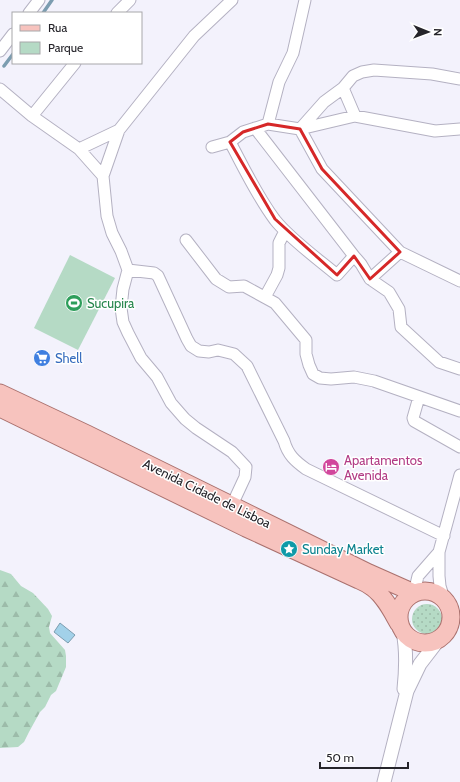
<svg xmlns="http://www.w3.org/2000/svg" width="460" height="782" viewBox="0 0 460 782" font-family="Cabin,sans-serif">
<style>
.green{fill:#b5dac5}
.forest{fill:url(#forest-firs)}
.park{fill:url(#park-dots)}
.water{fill:#a2d1e9;stroke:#7c9db0}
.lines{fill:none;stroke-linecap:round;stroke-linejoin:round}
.stream{stroke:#7c9db0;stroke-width:3.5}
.minor-casing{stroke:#b4b1c2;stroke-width:13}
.tertiary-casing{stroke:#b4b1c2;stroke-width:15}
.primary-casing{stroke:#aa716e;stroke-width:19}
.minor{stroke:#fff;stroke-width:11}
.tertiary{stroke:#fff;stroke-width:13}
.primary{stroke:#f7c3be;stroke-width:17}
.marked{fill:none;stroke:#d62828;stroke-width:3;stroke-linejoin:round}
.labels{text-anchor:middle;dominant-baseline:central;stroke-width:3;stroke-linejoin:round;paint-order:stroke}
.leisure-label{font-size:13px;fill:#27864d;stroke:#fff;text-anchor:start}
.shop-label{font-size:13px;fill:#366cbe;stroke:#fff;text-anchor:start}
.hotel-label{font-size:13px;fill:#b23c85;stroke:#fff;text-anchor:start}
.street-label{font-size:13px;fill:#25242a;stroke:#fff}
.culture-label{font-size:13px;fill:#0d838f;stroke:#fff;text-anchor:start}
</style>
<defs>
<pattern id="forest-firs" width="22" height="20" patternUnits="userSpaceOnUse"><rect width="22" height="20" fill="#b5dac5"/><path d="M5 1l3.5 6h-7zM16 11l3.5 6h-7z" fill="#9cbba9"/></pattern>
<pattern id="park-dots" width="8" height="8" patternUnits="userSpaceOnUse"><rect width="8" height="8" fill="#b5dac5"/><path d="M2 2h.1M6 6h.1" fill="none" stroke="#9cbba9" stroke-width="1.8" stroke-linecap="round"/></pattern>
</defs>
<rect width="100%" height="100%" fill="#f3f2fc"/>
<path class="green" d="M70 255 115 278 78 350 34 328Z"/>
<path class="forest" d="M0 570 11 574 21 586 33 593 48 609 52 616 49 627 50 633 65 650 66 656V667L56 691 51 695 45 707 40 712 29 732 24 742 18 747 0 748Z"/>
<path class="park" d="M412 619a15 15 0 1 1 30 0a15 15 0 1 1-30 0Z"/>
<path class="water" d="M60 623 75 635 68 643 54 632Z"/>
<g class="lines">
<path class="stream" d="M43 13 52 0
M4 66 13 54"/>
<g class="minor-casing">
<path id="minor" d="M29 13 39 0
M117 13 130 0
M0 51 13 34
M343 88 355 116
M0 89 32 116 79 149 119 130 194 36 232 0
M32 116 75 63
M268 124 279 82 293 53 305 0
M255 128 354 256 361 264 370 279 389 292 399 309 401 327 439 362 460 369
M230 142C244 168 257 196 275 220 290 239 318 259 337 275L354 256
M212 147 230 142 243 132 268 124 300 129 355 116 435 131 460 129
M79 149 103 176 107 216 112 233 121 251 128 270 123 289 121 308 123 322 128 333 141 358 157 377 171 403 185 419 196 428 232 452 246 467 245 477 232 505
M103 176 119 130
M186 240 216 279 229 287 244 286 275 303 306 340V354L309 365 313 374 320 378 331 379 354 377 374 381 460 411
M400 252 322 169 300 129 324 102 343 88 353 76 362 72 374 70 432 74 460 79
M128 270 154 273 158 276 187 339 191 346 199 351 209 352 218 350 234 354 247 366 284 441C288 455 295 461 306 469L444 536
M370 279 400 252 460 281
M265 297 277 275 279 268V243L285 231
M419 397 413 418 414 421 460 447
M414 593 418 576 439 552
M444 599 440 586 439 576V552L460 475"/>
</g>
<g class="tertiary-casing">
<path id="tertiary" d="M403 632C407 651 406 670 404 689
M384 782 407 691 420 664 440 638"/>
</g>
<g class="primary-casing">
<path id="primary" d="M0 393 87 434 369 573 414 593
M0 408 246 528 359 580C364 582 369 585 373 588 385 597 392 612 399 624
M399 617a26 26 0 1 1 52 0a26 26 0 1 1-52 0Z"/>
</g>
<use href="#minor" class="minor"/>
<use href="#tertiary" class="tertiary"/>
<use href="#primary" class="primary"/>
</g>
<path class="marked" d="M268 124 300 129 322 169 400 252 370 279 354 256 337 275 275 219 230 142 243 132Z"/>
<defs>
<g id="stadium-disc" transform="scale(0.9)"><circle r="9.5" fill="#2e9e5b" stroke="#fff"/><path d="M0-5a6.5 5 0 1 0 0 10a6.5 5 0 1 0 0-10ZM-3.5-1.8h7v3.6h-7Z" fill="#fff"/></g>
<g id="supermarket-disc" transform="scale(0.9)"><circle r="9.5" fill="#3f7fe0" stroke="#fff"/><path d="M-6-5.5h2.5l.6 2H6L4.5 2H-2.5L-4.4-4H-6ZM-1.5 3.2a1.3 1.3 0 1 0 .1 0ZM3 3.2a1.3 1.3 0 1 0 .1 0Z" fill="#fff"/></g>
<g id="hotel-disc" transform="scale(0.9)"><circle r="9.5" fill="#d1479c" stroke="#fff"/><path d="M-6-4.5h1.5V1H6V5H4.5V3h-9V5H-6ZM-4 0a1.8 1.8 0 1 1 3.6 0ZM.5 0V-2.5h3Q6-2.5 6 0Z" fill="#fff"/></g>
<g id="sight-disc" transform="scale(0.9)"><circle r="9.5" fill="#0f9aa8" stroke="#fff"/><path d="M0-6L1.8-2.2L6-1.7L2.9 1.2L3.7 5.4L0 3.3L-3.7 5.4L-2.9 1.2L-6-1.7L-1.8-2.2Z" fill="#fff"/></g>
</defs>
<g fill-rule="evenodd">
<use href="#stadium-disc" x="74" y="303"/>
<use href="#supermarket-disc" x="42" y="358"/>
<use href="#hotel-disc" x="331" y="467"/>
<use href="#sight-disc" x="289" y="549"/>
</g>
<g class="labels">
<g class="leisure-label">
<text x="87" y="303">Sucupira</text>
</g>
<g class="shop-label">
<text x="55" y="358">Shell</text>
</g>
<g class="hotel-label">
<text x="344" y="460">Apartamentos<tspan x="344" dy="15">Avenida</tspan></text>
</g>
<g class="street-label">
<text transform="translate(207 493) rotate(26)">Avenida Cidade de Lisboa</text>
</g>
<g class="culture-label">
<text x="302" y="549">Sunday Market</text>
</g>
</g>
<rect x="12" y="12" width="130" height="52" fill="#ffffff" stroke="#a8a7aa"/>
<rect x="20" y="25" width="20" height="6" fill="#f7c3be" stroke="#a8a7aa"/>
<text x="48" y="32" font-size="12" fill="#25242a">Rua</text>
<rect x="20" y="42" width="20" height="12" fill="#b5dac5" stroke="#a8a7aa"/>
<text x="48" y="52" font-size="12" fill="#25242a">Parque</text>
<g transform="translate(428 32) rotate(91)" stroke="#ffffff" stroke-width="3" paint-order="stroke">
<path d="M0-3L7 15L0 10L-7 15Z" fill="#25242a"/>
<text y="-6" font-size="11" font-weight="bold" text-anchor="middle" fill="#25242a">N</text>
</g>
<path d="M320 762v6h88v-6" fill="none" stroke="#25242a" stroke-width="2"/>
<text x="326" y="762" font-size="12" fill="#25242a" stroke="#ffffff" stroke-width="3" paint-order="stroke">50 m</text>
</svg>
